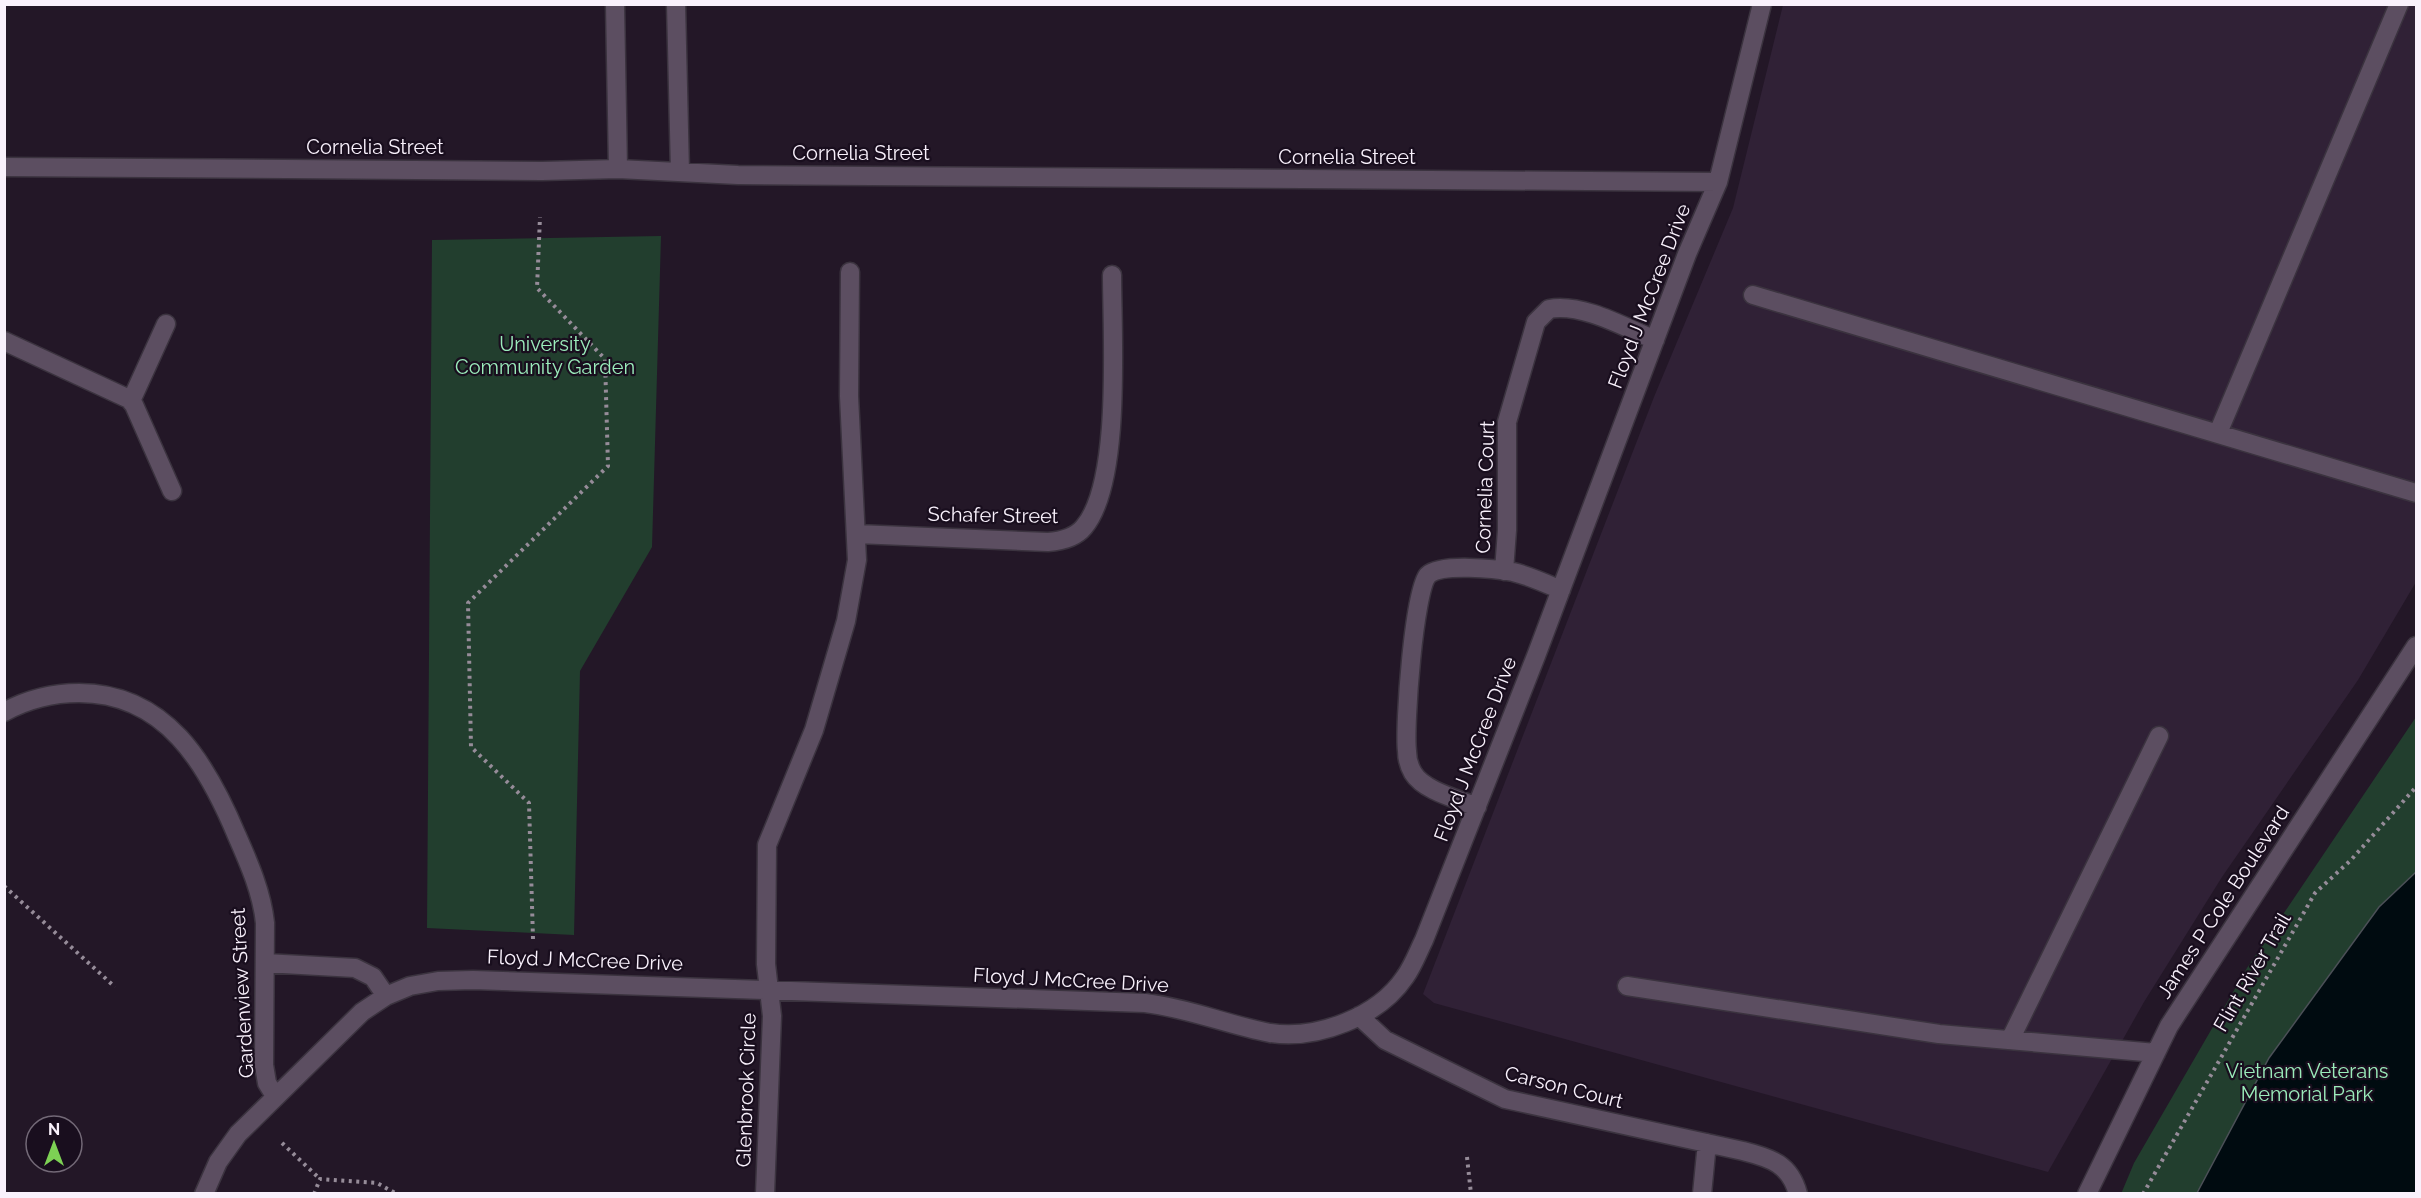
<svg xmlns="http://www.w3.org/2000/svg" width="2421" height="1198" viewBox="0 0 2421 1198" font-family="Raleway,sans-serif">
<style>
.built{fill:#302136}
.green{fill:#223e2e}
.water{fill:#000b10;stroke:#4b5057;stroke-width:1.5}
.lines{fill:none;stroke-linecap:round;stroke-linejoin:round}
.minor-casing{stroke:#3b333f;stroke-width:21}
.path{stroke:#968c99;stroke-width:4;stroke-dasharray:3 4.5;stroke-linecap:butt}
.minor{stroke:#5c4e61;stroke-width:18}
.labels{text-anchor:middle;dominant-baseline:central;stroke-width:4.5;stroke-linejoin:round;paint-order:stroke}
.street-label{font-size:20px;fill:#f9f1fc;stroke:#190e1e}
.park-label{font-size:20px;fill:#9becbb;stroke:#190e1e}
</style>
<rect width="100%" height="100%" fill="#231727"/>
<path class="built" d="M1783 5H2416V582L2358 680 2222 877 2144 1002 2048 1172 1434 1003 1423 994 1654 397 1733 208Z"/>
<path class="green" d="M661 236 652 547 580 671 574 935 427 928 432 240Z
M2416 717V1193L2121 1194 2134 1163 2247 968Z"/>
<path class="water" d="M2416 872V1193H2197L2269 1058 2379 907Z"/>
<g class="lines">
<g class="minor-casing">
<path id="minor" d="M615 4 618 169
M676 4 680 172
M4 167 542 171 618 169 738 175 1718 182
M1753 295 2416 493
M4 341 129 399 134 405 172 491
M131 401 166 324
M2218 433 2399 4
M857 534 1048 542C1062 541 1075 538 1084 527 1122 482 1112 334 1112 275
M1504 571 1507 530V422L1536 322 1549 309C1583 303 1624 327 1655 340
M4 712C28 699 52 693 79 693 166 693 207 764 237 836 249 863 262 893 265 923L264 1065 267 1083 275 1096
M1477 807C1458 799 1424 791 1413 773 1409 766 1407 758 1407 751 1404 726 1414 590 1428 575 1441 563 1497 569 1513 572 1530 576 1545 583 1561 590
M265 963 355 968 373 977 386 996
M1627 986 1939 1034 2156 1053
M1359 1016 1385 1040 1505 1099 1743 1151C1771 1158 1790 1164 1798 1194
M2010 1040 2159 736
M204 1194 218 1162 238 1134 362 1012 386 996 410 986 438 981 473 980 1145 1003C1188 1008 1228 1025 1270 1033 1317 1040 1378 1017 1405 977 1413 966 1418 952 1424 940L1536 656 1687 254 1718 182 1762 4
M765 1194 772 1016 766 964 767 845 814 730 846 621 857 560 849 396 850 272
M1702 1194 1707 1143
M2087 1194 2169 1026 2416 646"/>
</g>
<path class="path" d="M4 886 115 987
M533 939 529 803 471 747 468 603 608 466 605 359 537 288 540 217
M282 1143 320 1179
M1467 1157 1471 1194
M314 1194 320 1179 377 1183 397 1194
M2143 1194 2315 893 2351 860 2416 787"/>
<use href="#minor" class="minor"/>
</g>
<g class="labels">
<g class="street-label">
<text x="375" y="147">Cornelia Street</text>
<text x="861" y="153">Cornelia Street</text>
<text x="1347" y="157">Cornelia Street</text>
<text transform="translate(1649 296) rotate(-69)">Floyd J McCree Drive</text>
<text transform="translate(1485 487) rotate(-88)">Cornelia Court</text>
<text transform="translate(993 515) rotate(1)">Schafer Street</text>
<text transform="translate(1475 749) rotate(-69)">Floyd J McCree Drive</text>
<text transform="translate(2223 902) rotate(-57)">James P Cole Boulevard</text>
<text transform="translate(585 960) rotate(2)">Floyd J McCree Drive</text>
<text transform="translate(2252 972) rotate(-60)">Flint River Trail</text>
<text transform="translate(1071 980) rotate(3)">Floyd J McCree Drive</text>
<text transform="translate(242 993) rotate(-93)">Gardenview Street</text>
<text transform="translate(1564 1087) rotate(14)">Carson Court</text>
<text transform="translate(746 1090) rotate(-88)">Glenbrook Circle</text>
</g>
<g class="park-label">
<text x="545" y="344">University<tspan x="545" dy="23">Community Garden</tspan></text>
<text x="2307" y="1071">Vietnam Veterans<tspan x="2307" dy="23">Memorial Park</tspan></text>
</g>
</g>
<rect width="2421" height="1198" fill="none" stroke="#f9f1fc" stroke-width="12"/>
<g transform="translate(54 1144)"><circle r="28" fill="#190e1e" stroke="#736977" stroke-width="1.5"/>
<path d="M0-4.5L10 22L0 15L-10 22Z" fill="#7dd154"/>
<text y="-9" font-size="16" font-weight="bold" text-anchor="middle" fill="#f9f1fc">N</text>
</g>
</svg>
